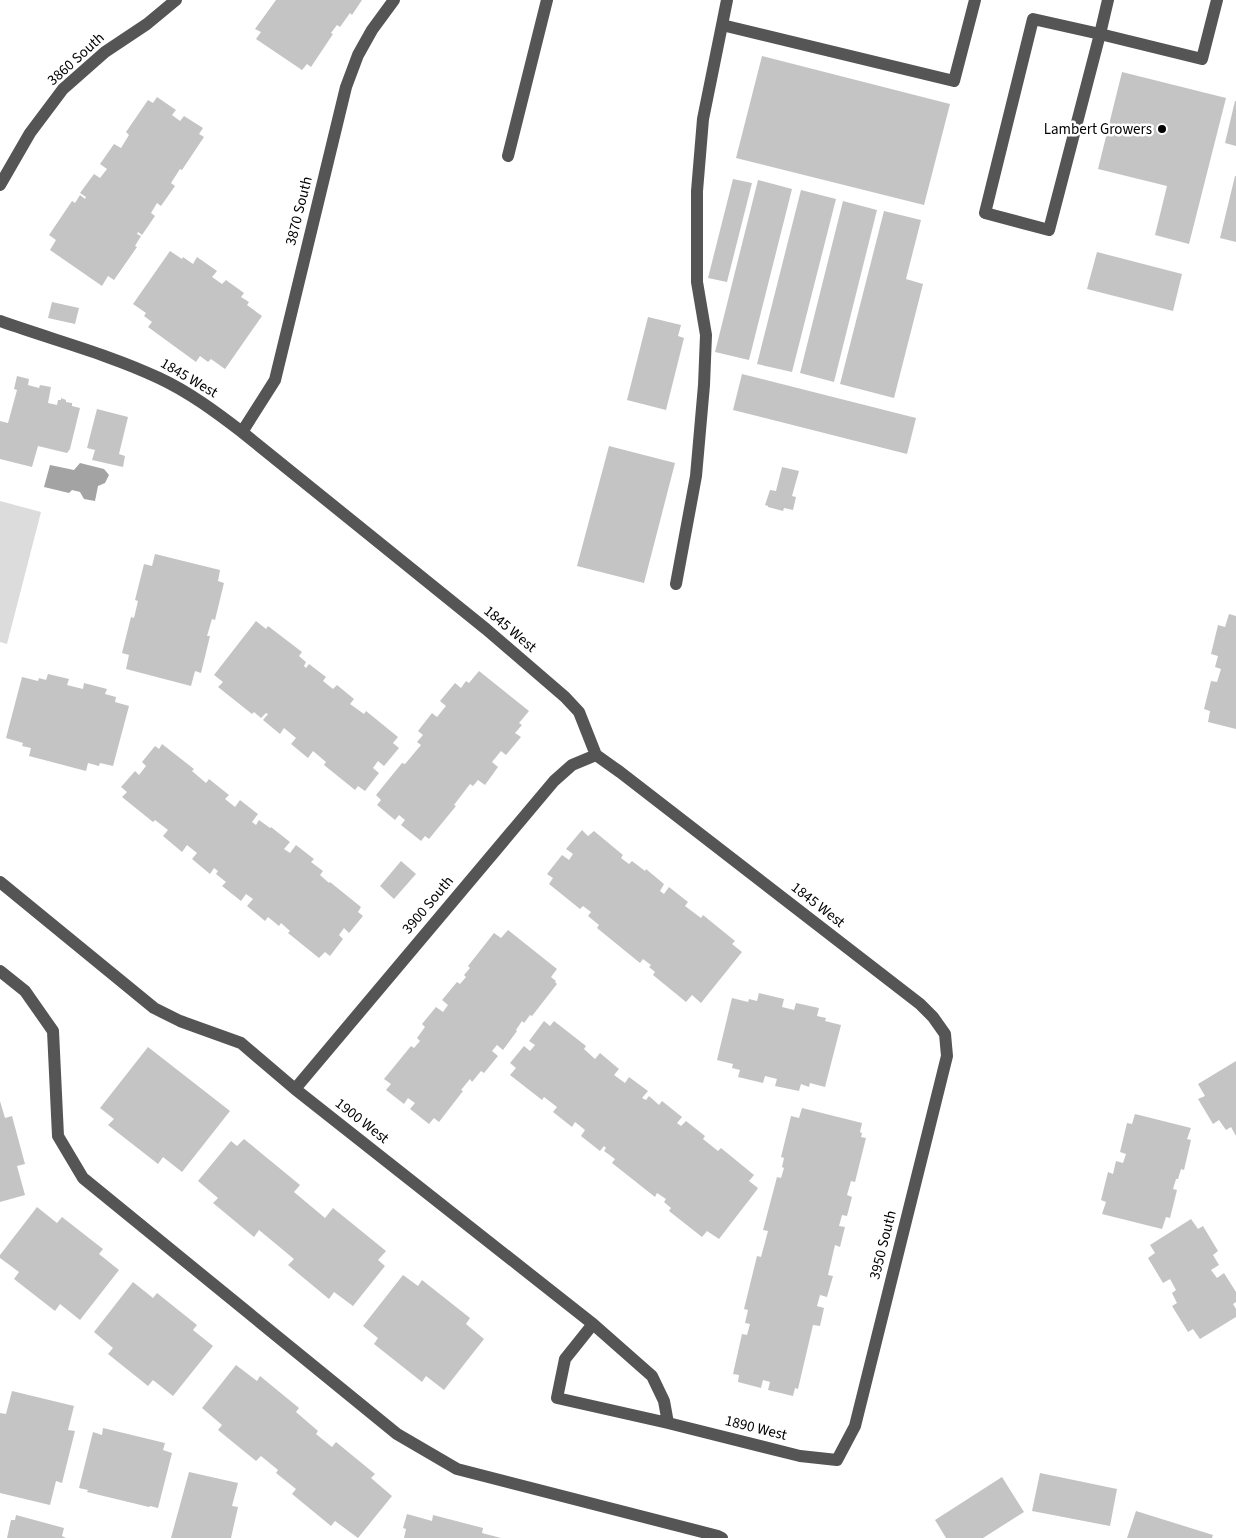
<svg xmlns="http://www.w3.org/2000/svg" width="1236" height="1538" viewBox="0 0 1236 1538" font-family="'Source Sans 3',sans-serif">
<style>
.pitch{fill:#dcdcdc}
.water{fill:#a3a3a3}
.building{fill:#c4c4c4}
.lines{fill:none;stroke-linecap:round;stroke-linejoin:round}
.minor{stroke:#555;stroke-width:12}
.poi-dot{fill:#000;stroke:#fff;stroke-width:2}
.labels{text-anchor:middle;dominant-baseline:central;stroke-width:5;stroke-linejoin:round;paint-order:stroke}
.street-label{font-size:15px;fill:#000;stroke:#fff}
.poi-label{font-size:15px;fill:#000;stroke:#fff;text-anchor:end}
</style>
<rect width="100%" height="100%" fill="#fff"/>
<path class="pitch" d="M0 501 41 512 7 644 0 642Z"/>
<path class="water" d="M80 463 104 469 109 475 105 483 98 486 95 501 84 499 80 492 72 490 69 493 44 487 50 465 74 470Z"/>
<path class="building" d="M276 0H362L352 15 350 13 340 27 337 25 331 33 333 34 311 67 307 64 302 70 256 39 261 32 255 29Z
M762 56 950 104 924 205 736 158Z
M1122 72 1226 98 1189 244 1155 235 1167 186 1098 169Z
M157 97 176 110 172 115 180 121 184 116 203 128 199 134 204 137 182 170 180 169 171 183 175 186 161 206 157 203 151 213 155 216 142 235 138 232 137 234 141 236 135 246 137 247 114 280 108 276 102 286 50 250 56 240 49 235 72 201 75 203 80 195 85 199 86 197 80 193 94 174 100 178 107 169 100 164 114 144 121 148 129 135 126 132 148 100 153 103Z
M1235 101H1236V146L1225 143Z
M1235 176H1236V242L1220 238Z
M733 179 752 183 727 282 708 278Z
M758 180 792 189 749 360 715 352Z
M801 190 836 199 792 372 757 364Z
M843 201 877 210 834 382 800 373Z
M884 211 921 220 906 279 923 284 894 398 840 384Z
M170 251 182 259 183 257 193 264 197 257 217 271 212 277 222 284 226 280 244 293 241 297 249 302 247 305 262 316 225 369 211 359 208 362 200 356 196 362 148 327 152 322 144 316 146 313 133 304Z
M1097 252 1182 274 1173 311 1087 289Z
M52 302 79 308 75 324 48 318Z
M648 317 681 325 678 336 684 338 666 410 627 400Z
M742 374 916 418 907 454 733 410Z
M17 376 29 379 28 385 39 388 40 385 51 387 48 403 57 405 58 400H61V398L66 400V402L72 403V406L80 408 70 449 67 453 38 446 32 467 0 459V421L8 423 17 390 14 389Z
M97 409 128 417 119 454 125 456 123 467 92 460 95 450 87 448Z
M609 446 675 463 644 583 577 566Z
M782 467 799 471 792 496 796 497 793 510 784 508 783 511 768 507V506L765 505 770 490 776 491Z
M155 554 220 570 218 581 224 583 215 620 212 619 207 636H210L201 673 195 671 191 686 126 669 129 655 122 653 131 617 134 618 138 601 135 600 144 564 152 566Z
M1229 614 1236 616V729L1208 722 1210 711 1204 709 1211 681 1217 682 1221 669 1215 667 1218 656 1211 654 1218 625 1225 627Z
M256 621 266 629 268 626 302 652 299 656 306 662 304 666 306 668 309 664 326 677 323 681 333 689 337 685 354 699 350 704 364 714 366 711 398 737 393 743 399 748 384 766 378 761 373 768 379 773 365 791 358 786 355 790 324 765 326 762 313 751 308 758 291 744 296 738 284 728 280 734 263 720 268 714 266 713 261 718 254 712 252 714 218 687 223 682 214 675Z
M479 671 529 711 519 723 522 725 515 733 521 737 506 755 501 751 492 762 498 767 485 785 478 780 473 786 470 784 454 805 456 806 429 839 425 836 421 841 401 825 405 820 399 815 395 820 377 805 381 800 376 795 402 763 405 764 421 745 417 742 423 735 418 731 432 713 437 717 446 706 440 701 455 683 461 688 466 681 469 683Z
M48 674 69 679 67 685 83 689 84 683 107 689 105 694 116 697 115 702 129 706 113 766 100 763 99 766 88 763 86 771 29 756 31 748 22 746 23 743 6 738 22 677 38 681 39 678 46 680Z
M162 744 194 769 192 771 206 783 209 779 229 795 225 799 235 807 240 800 258 814 252 822 256 825 259 820 270 828 271 827 290 842 284 849 290 853 296 845 314 859 311 862 323 871 320 875 329 883 330 882 361 907 358 912 363 916 349 933 344 928 339 935 343 939 330 956 325 952 319 958 288 933 290 931 281 923 279 926 268 917 265 921 247 906 253 899 246 894 241 901 222 886 226 882 216 874 218 871 214 868 210 874 192 859 197 853 187 845 182 852 163 836 168 830 155 820 153 822 122 797 127 792 121 787 135 771 139 775 146 766 142 762 155 746 159 749Z
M582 830 588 836 594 831 623 855 621 858 629 864 632 861 645 871 646 869 664 884 660 891 664 894 669 887 688 902 685 906 701 918 703 915 735 941 732 944 742 952 701 1003 692 995 686 1002 653 975 655 972 649 967 651 965 643 959 640 963 597 928 599 925 588 916 591 912 583 906 580 909 549 884 553 878 547 874 562 855 569 860 573 854 566 849Z
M401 861 416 874 394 899 380 886Z
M508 930 557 969 551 977 556 981 555 982 557 984 532 1016 530 1015 524 1023 522 1021 516 1030 517 1031 503 1050 497 1045 492 1051 498 1056 484 1073 481 1071 472 1082 470 1079 461 1090 463 1091 439 1122 434 1118 429 1124 410 1109 415 1103 408 1098 404 1104 386 1090 391 1084 384 1079 411 1046 414 1048 420 1041 417 1038 425 1027 422 1024 436 1007 443 1012 448 1005 442 1000 457 982 460 984 466 977 464 975 470 968 468 966 494 933 501 938Z
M759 993 784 999 782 1007 794 1010 796 1003 819 1008 817 1016 826 1018 825 1021 841 1025 825 1087 810 1083 809 1087 801 1084 799 1091 775 1086 777 1079 765 1076 763 1083 738 1077 740 1070 732 1068 733 1064 717 1060 732 998 748 1002 749 999 757 1001Z
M544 1021 550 1026 554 1021 586 1046 584 1049 595 1059 600 1053 619 1069 614 1075 625 1083 629 1077 648 1091 642 1098 646 1100 649 1096 659 1105 662 1101 682 1117 677 1123 681 1126 686 1121 705 1136 703 1139 718 1151 721 1148 754 1175 749 1181 758 1188 756 1191 719 1239 707 1231 702 1237 669 1211 671 1208 664 1202 666 1199 657 1193 655 1197 612 1163 615 1159 604 1151 606 1148 604 1146 600 1151 581 1136 585 1130 575 1122 572 1127 553 1112 557 1107 544 1097 542 1100 510 1075 516 1068 510 1063 524 1046 530 1051 535 1045 529 1041Z
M148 1047 230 1111 182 1172 163 1157 158 1164 108 1125 114 1119 100 1108Z
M1236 1061V1136L1231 1127 1226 1130 1219 1120 1213 1124 1198 1099 1205 1096 1198 1084Z
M0 1101 5 1118 12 1116 25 1164 17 1166 25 1195 0 1202Z
M802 1108 862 1123 860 1132 862 1133 861 1137 866 1138 855 1182 851 1181 847 1195 852 1197 847 1216 842 1215 839 1226 845 1227 840 1247 835 1245 828 1275 833 1276 827 1297 820 1295 817 1306 824 1308 820 1326 813 1325 798 1389 795 1388 793 1396 768 1390 770 1382 763 1380 761 1388 738 1382 739 1375 733 1374 742 1334 747 1335 750 1324 745 1323 748 1310 744 1309 757 1256 761 1257 768 1231 763 1230 777 1177 781 1178 784 1168 782 1167 784 1158 781 1157 791 1116 799 1118Z
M1135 1114 1191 1128 1187 1139 1191 1140 1184 1170 1181 1169 1178 1179H1176L1173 1189 1177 1190 1170 1218 1166 1217 1162 1229 1102 1214 1106 1202 1101 1200 1108 1172 1113 1174 1116 1161 1123 1163 1126 1154 1120 1152 1127 1123 1132 1124Z
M244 1139 300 1185 294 1192 325 1218 333 1208 386 1251 378 1260 385 1266 353 1306 334 1292 329 1299 288 1265 294 1259 259 1230 254 1237 213 1203 218 1198 198 1181 231 1141 237 1146Z
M37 1207 57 1223 62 1217 103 1249 99 1254 119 1270 80 1320 60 1304 55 1311 14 1279 19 1272 0 1258V1255Z
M1191 1219 1198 1229 1203 1226 1218 1251 1213 1255 1219 1265 1211 1270 1217 1278 1224 1273 1236 1292V1302L1233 1304 1236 1309V1317L1200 1339 1193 1329 1188 1332 1172 1306 1177 1303 1172 1293 1176 1290 1170 1279 1163 1283 1148 1258 1155 1253 1150 1245Z
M403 1275 418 1286 422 1280 470 1318 466 1324 484 1339 444 1390 426 1376 422 1382 374 1344 378 1338 363 1326Z
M133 1282 153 1298 157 1293 197 1325 193 1330 213 1346 173 1396 153 1380 148 1386 108 1354 113 1348 94 1332Z
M236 1365 257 1381 260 1376 299 1408 296 1412 318 1431 316 1434 332 1447 336 1442 375 1474 371 1478 392 1496 358 1538 335 1521 331 1526 292 1494 296 1489 276 1473 278 1470 261 1456 256 1461 218 1430 222 1425 202 1408Z
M12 1391 74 1406 68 1430 75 1431 62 1483 56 1481 50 1505 0 1493V1413L6 1414Z
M103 1428 165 1443 163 1450 172 1453 158 1508 150 1506 149 1507 87 1492 88 1490 79 1488 93 1432 102 1435Z
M189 1472 238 1483 232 1506 238 1507 231 1538H171Z
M1040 1473 1117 1489 1110 1526 1032 1511Z
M1002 1477 1024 1512 983 1538H946L935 1520Z
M1136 1511 1213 1535 1212 1538H1127Z
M407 1514 432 1521 433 1515 483 1528 482 1533 501 1538H404L406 1529 403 1528Z
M16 1515 64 1528 62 1536 66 1538H7L11 1520H15Z"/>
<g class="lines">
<path class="minor" d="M727 0 722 25 954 81 975 0
M1108 0 1100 34 1202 59 1217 0
M1033 19 1100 34 1049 230 985 213Z
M508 156 547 0
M0 185 30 133 63 89 105 52 147 24 176 0
M0 321C53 340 108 354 159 378 189 392 216 412 242 432L486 629 565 697 579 712 596 755 620 772 920 1004 933 1017 945 1034 947 1056 855 1426 837 1460 800 1456 668 1423 557 1398 565 1359 593 1324
M242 432 275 380 346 87 358 55 372 30 394 0
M676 584 696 476 704 385 706 335 697 282V191L703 119 722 25
M0 882 154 1008 180 1021 241 1043 295 1089 593 1324 652 1376 664 1401 668 1423
M0 971 25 991 53 1031 58 1136 83 1178 397 1434 457 1469 718 1536 722 1538
M295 1089 554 781 572 765 596 755"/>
</g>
<circle class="poi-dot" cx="1162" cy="129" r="5"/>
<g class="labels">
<g class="street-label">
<text transform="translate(76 59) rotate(-42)">3860 South</text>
<text transform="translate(299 211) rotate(-76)">3870 South</text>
<text transform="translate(189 378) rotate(30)">1845 West</text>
<text transform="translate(510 629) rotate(40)">1845 West</text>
<text transform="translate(428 905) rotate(-50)">3900 South</text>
<text transform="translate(818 905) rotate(38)">1845 West</text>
<text transform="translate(362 1121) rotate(38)">1900 West</text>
<text transform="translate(883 1245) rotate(-76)">3950 South</text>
<text transform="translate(756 1428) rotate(14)">1890 West</text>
</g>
<g class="poi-label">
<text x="1152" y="129">Lambert Growers</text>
</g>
</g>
</svg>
